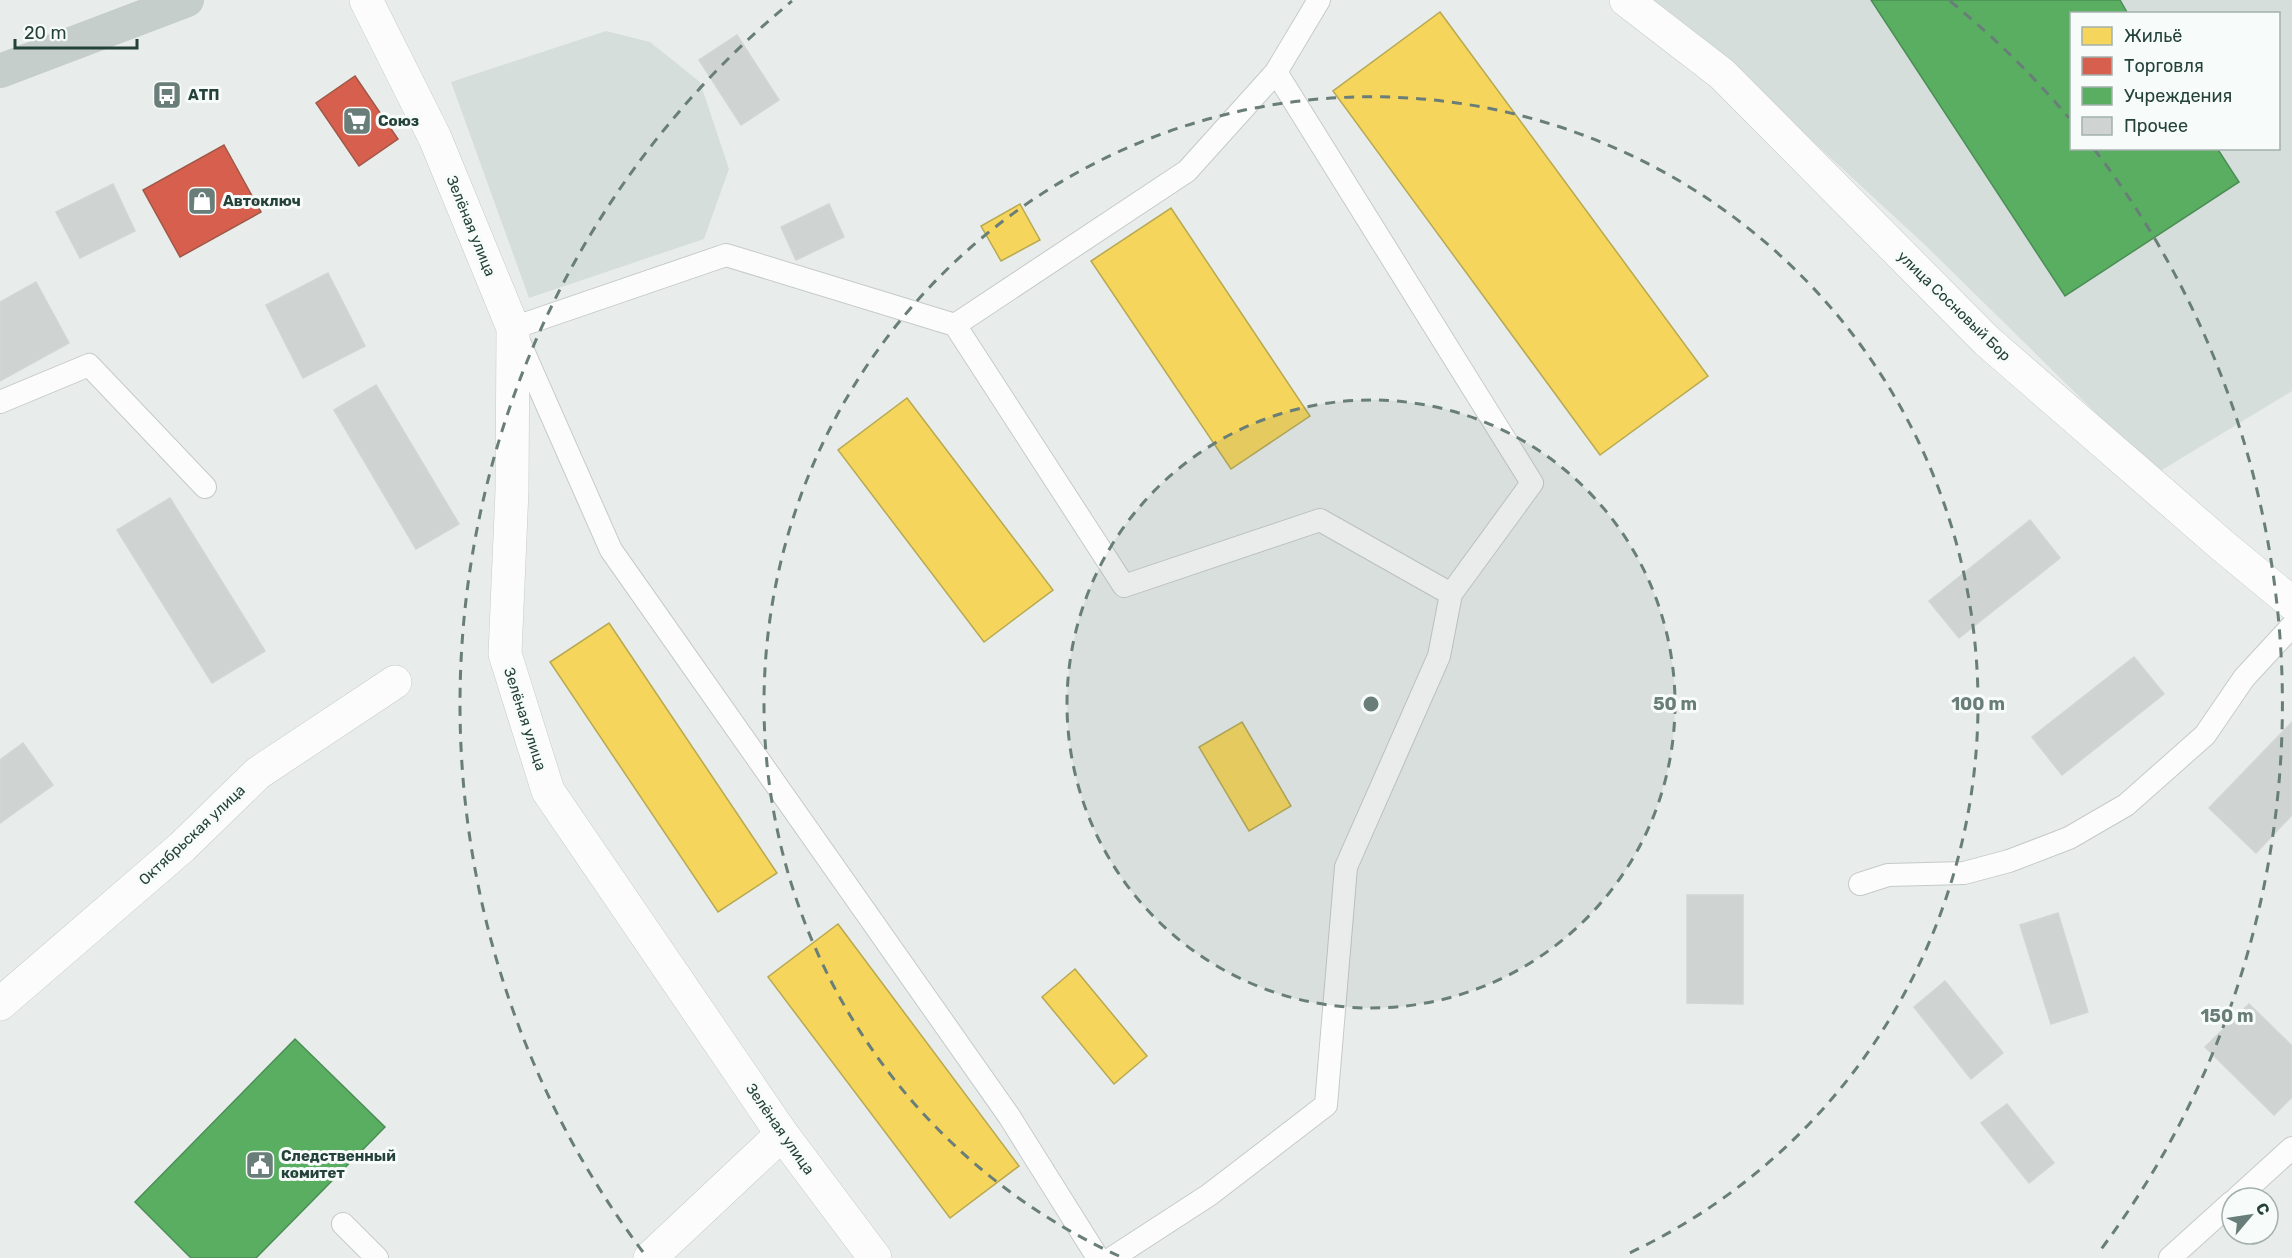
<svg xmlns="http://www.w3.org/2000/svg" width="2292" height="1258" viewBox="0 0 2292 1258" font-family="Rubik,sans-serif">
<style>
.built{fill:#d6dedb;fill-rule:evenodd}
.homes{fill:#f6d55c;stroke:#b7a952;stroke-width:1.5}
.shops{fill:#d6604d;stroke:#a15747;stroke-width:1.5}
.public{fill:#5aae61;stroke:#4a8e55;stroke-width:1.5}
.building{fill:#cfd4d2;stroke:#d1d6d4;stroke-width:1.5}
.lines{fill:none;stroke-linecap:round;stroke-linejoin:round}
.service-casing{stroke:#c5cac8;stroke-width:24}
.minor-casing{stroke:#c5cac8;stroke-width:34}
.trunk-casing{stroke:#c3ccc9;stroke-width:34}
.service{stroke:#fcfcfc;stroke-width:22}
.minor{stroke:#fcfcfc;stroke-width:33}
.trunk{stroke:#c6cecc;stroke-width:33}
.ring{fill:none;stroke:#697e78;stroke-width:3;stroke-dasharray:10 8}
.labels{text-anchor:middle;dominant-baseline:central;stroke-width:6;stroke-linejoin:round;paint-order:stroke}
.poi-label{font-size:15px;font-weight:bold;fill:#24423a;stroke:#f7fbf9;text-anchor:start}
.street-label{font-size:15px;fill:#24423a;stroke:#f7fbf9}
.centre{fill:#697e78;stroke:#f7fbf9;stroke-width:3}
.ring-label{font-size:18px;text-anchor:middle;font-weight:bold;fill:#697e78;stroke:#f7fbf9;stroke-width:6;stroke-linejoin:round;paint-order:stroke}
</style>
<rect width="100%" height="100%" fill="#e8edeb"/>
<path class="built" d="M1649 0H2292V391L2157 473 1925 245 1728 63ZM2072 14H2278V148H2072Z
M606 31 650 42 700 82 729 169 704 239 529 298 451 82Z"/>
<path class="homes" d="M1440 12 1708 376 1600 455 1333 91Z
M1020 204 1040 240 1001 261 981 226Z
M1171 208 1310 416 1231 469 1091 261Z
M907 398 1053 590 984 642 838 450Z
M609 623 777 873 718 912 550 662Z
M1242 722 1291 806 1249 831 1199 747Z
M838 924 1019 1166 950 1218 768 977Z
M1075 969 1147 1056 1114 1084 1042 997Z"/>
<path class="shops" d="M355 76 398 139 359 166 316 103Z
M224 145 261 212 180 257 143 190Z"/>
<path class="public" d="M1871 0H2120L2128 14H2072V148H2217L2239 182 2065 296Z
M295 1039 385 1127 256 1258H191L135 1202Z"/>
<path class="building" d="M737 35 779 100 741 125 699 60Z
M113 184 135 231 80 258 56 212Z
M829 204 844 237 796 260 781 227Z
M328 273 365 346 303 378 266 305Z
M36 282 69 343 0 381V302Z
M376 385 459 524 416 549 334 410Z
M170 498 265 651 212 683 117 530Z
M2030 520 2060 558 1959 638 1929 601Z
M2134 657 2164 694 2062 775 2032 737Z
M2292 722V815L2256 853 2209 808Z
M23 743 53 785 0 823V760Z
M1687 895H1743V1004L1687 1003Z
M2058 913 2088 1012 2051 1024 2020 925Z
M1945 981 2003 1053 1971 1079 1914 1007Z
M2249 1004 2292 1046V1097L2274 1115 2205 1047Z
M2007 1104 2054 1163 2029 1183 1981 1123Z"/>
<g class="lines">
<g class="service-casing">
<path id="service" d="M955 325 1124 586 1320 520 1451 594
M0 402 89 365 205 487
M1860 884 1888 875 1964 873 2009 861 2069 838 2126 805 2205 735 2244 678 2292 626
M2237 1198 2292 1148
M343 1224 377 1258
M1098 1258 1009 1116 611 550 513 328 726 255 955 325 1187 171 1276 72
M1112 1258 1209 1195 1326 1105 1346 867 1439 656 1451 594 1532 483 1276 72 1319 0
M2170 1258 2232 1202"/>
</g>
<g class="minor-casing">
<path id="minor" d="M366 0 435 138 513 328 512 490 505 654 548 791 782 1134 875 1258
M1626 0 1722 74 1987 341 2223 546 2292 603
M0 1004 182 847 258 773 395 682
M650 1258 782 1134"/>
</g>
<g class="trunk-casing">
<path id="trunk" d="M0 71 187 0"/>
</g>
<use href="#service" class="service"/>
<use href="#minor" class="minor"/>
<use href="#trunk" class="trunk"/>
</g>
<circle cx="1371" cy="704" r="304" fill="#697e78" fill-opacity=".12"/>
<g class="ring">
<circle cx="1371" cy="704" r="304"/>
<path d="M1119 1256A607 607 0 1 1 1623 1256"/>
<path d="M643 1252A911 911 0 0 1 792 1M1950 1A911 911 0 0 1 2069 118M2094 149A911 911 0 0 1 2099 1252"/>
</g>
<defs>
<g id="bus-square" transform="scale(1.5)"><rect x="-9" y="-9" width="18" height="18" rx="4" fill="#697e78" stroke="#f7fbf9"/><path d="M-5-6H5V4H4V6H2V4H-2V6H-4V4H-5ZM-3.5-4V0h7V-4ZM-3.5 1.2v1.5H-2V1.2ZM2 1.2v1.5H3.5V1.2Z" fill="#fff"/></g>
<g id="supermarket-square" transform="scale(1.5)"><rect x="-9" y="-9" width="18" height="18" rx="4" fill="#697e78" stroke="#f7fbf9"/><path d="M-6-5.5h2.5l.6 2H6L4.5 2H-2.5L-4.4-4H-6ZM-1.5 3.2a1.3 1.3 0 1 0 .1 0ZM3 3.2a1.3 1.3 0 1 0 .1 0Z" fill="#fff"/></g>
<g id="shop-square" transform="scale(1.5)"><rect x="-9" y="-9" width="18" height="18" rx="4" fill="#697e78" stroke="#f7fbf9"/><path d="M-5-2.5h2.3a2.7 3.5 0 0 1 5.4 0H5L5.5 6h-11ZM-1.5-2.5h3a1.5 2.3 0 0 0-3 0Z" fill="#fff"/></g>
<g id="civic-square" transform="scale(1.5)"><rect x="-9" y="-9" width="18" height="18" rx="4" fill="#697e78" stroke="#f7fbf9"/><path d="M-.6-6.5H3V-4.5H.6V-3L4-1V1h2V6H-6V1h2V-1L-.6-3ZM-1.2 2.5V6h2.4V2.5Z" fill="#fff"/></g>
</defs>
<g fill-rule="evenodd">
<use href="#bus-square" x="167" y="95"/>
<use href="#supermarket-square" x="357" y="121"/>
<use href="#shop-square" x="202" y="201"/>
<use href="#civic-square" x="260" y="1165"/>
</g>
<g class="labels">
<g class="poi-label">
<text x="188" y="95">АТП</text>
<text x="378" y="121">Союз</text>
<text x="223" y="201">Автоключ</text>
<text x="281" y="1156">Следственный<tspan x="281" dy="17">комитет</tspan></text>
</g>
<g class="street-label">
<text transform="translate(471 226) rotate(68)">Зелёная улица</text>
<text transform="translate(1954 306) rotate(44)">улица Сосновый Бор</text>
<text transform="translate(525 719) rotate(72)">Зелёная улица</text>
<text transform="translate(192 835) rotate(-43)">Октябрьская улица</text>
<text transform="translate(780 1129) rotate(55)">Зелёная улица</text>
</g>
</g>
<circle cx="1371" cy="704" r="9" class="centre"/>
<g class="ring-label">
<text x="1675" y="710">50 m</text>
<text x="1978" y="710">100 m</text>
<text x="2227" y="1022">150 m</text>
</g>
<rect x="2070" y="12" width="210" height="138" fill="#f7fbf9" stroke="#a3b1ad" stroke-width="1.5"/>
<rect x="2082" y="27" width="30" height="18" fill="#f6d55c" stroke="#a3b1ad" stroke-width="1.5"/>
<text x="2124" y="42" font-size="18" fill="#24423a">Жильё</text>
<rect x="2082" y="57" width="30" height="18" fill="#d6604d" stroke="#a3b1ad" stroke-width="1.5"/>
<text x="2124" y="72" font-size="18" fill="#24423a">Торговля</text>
<rect x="2082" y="87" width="30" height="18" fill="#5aae61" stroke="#a3b1ad" stroke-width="1.5"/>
<text x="2124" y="102" font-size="18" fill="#24423a">Учреждения</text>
<rect x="2082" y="117" width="30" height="18" fill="#cfd4d2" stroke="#a3b1ad" stroke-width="1.5"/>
<text x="2124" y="132" font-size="18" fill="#24423a">Прочее</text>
<g transform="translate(2250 1216) rotate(61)"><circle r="28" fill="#f7fbf9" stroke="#a3b1ad" stroke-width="1.5"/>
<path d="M0-4.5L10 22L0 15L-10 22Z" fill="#697e78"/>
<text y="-9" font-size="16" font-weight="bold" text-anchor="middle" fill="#24423a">С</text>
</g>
<path d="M15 39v9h122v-9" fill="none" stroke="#24423a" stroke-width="3"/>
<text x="24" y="39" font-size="18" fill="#24423a" stroke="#f7fbf9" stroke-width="4.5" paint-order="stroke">20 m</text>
</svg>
